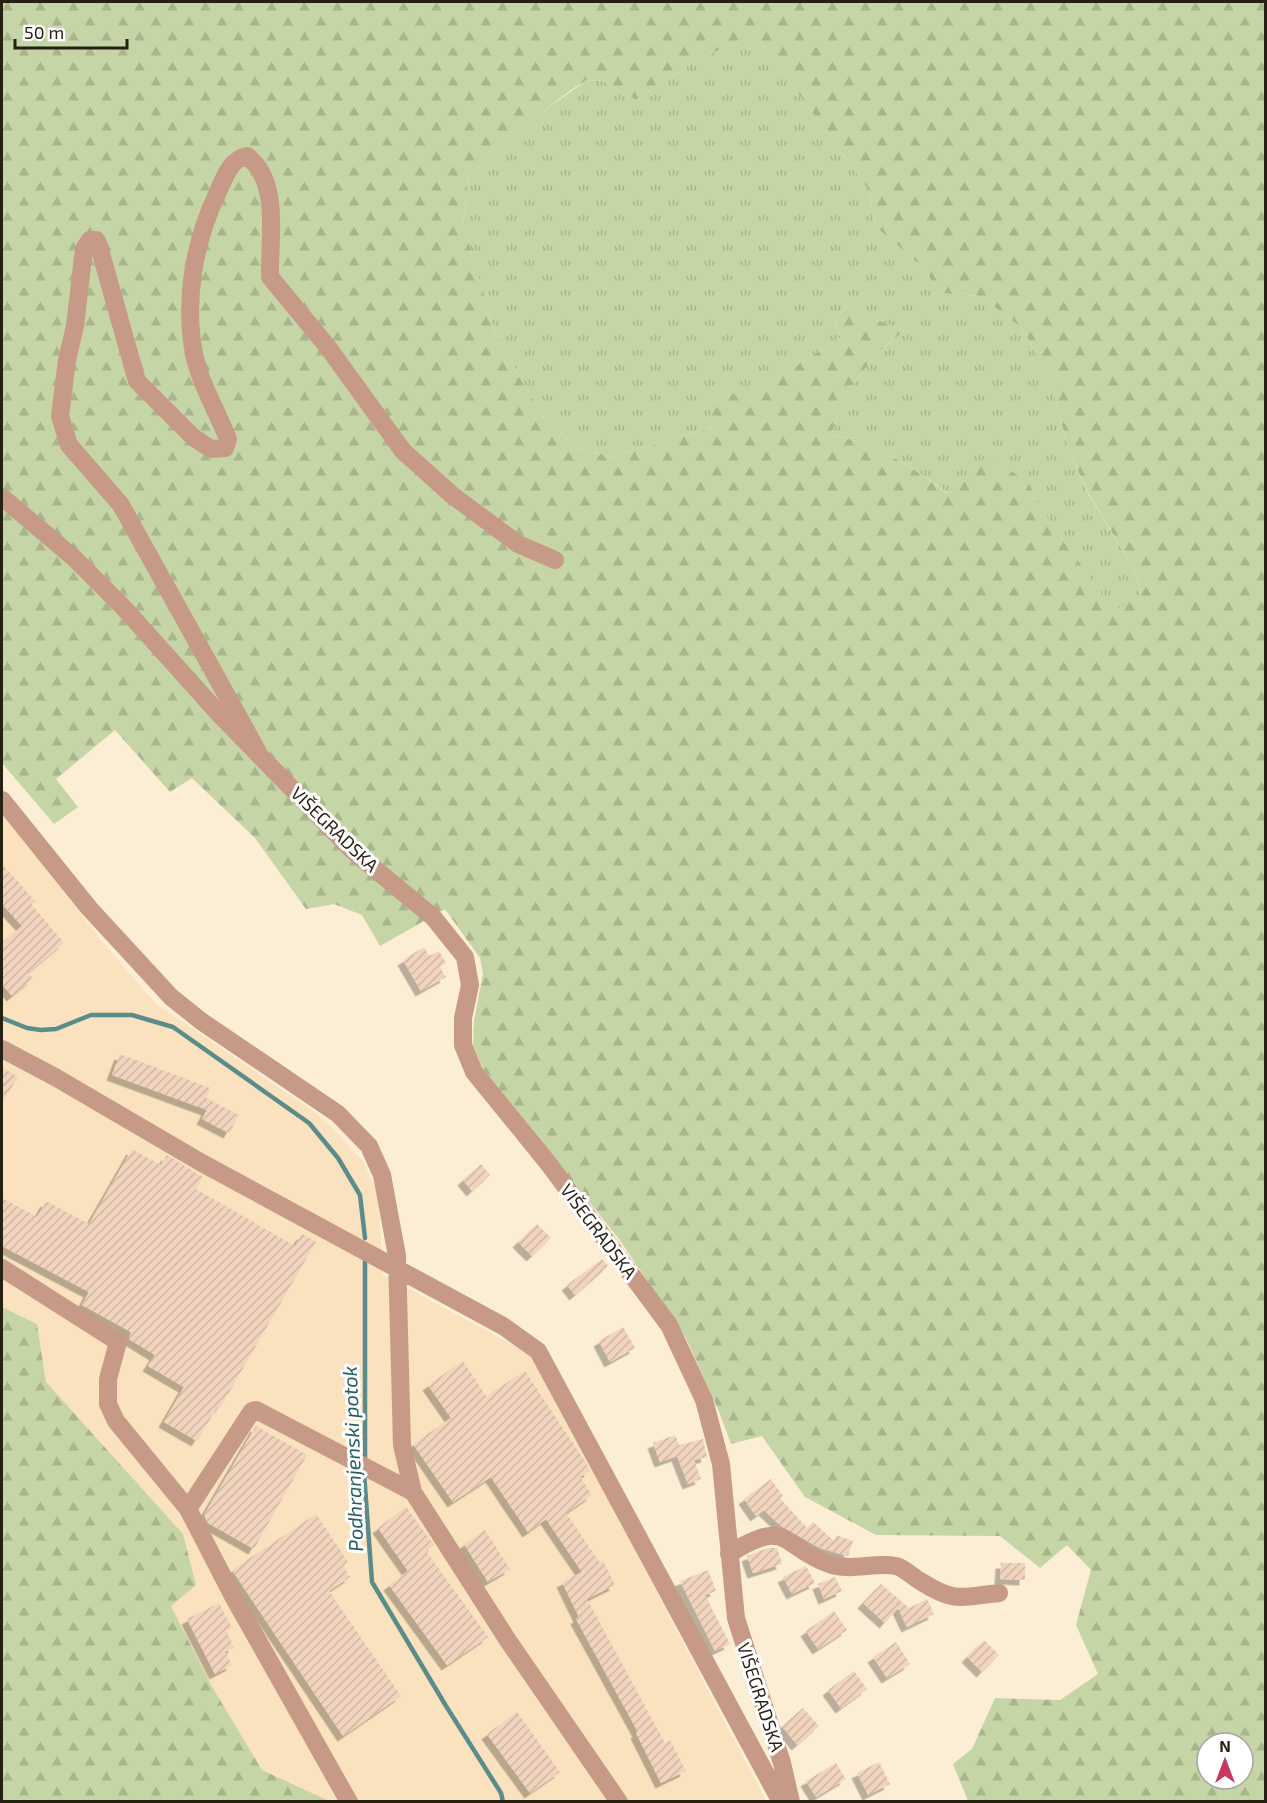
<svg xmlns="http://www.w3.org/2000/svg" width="1267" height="1803" viewBox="0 0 1267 1803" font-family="'Exo 2',sans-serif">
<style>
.built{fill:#f9e2bd}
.grass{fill:url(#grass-tufts)}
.forest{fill:url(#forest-firs);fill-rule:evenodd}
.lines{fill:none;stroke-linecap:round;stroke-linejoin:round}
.stream{stroke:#5b8c8c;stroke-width:4.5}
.building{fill:url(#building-hatch);filter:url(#shadow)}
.minor{stroke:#c79a88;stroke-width:18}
.labels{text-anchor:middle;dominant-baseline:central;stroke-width:6;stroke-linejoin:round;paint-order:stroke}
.street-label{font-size:18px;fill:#261f14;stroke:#fff}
.water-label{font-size:20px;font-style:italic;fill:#215e62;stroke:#fff}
</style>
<defs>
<pattern id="grass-tufts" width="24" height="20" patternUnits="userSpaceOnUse" patternTransform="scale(1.5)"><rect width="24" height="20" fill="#c5d5a5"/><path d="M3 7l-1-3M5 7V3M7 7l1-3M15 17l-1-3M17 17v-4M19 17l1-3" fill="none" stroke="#a9b68d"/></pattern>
<pattern id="forest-firs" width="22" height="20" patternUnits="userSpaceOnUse" patternTransform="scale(1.5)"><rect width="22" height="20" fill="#c5d5a5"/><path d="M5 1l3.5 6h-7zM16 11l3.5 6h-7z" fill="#a9b68d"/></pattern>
<pattern id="building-hatch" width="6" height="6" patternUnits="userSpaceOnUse" patternTransform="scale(1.5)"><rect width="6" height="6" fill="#f2d4be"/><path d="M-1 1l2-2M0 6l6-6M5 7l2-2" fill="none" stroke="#cfb6a2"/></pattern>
<filter id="shadow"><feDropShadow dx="-5.5" dy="5.5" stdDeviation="0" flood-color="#0004"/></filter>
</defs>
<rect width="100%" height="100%" fill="#fcedd5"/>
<path class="built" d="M2 810 96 934 155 1003 313 1111 331 1126 364 1163 378 1195 383 1275 533 1356 766 1801H329L262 1770 211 1685 171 1606 183 1534 46 1382 37 1324 2 1307Z"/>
<path class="grass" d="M741 40H759L869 190 875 226 926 270 938 293 980 296 1022 328 1050 378 1069 452 1088 493 1135 571 1141 594 1114 612 1039 506 1028 482 948 493C912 467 876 442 831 435L848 390 878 352 904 331 846 307 834 318 841 337 757 391 740 400 713 427 613 457 577 448 542 416 496 335 478 275 463 223 469 175 521 127 587 80 603 81 636 100 697 60Z"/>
<path class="forest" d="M2 2H1265V1801H968L953 1764 972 1749 995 1698 1060 1700 1098 1674 1076 1625 1091 1570 1067 1545 1040 1568 1000 1536 876 1535 805 1497 762 1436 731 1444 720 1414 686 1338 619 1239 483 1069 473 1045 474 1021 483 974 480 958 445 909 380 946 362 915 334 904 306 909 255 838 192 778 170 792 115 730 56 779 78 807 54 824 2 763ZM741 40H759L869 190 875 226 926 270 938 293 980 296 1022 328 1050 378 1069 452 1088 492 1135 571 1141 594 1114 611 1039 506 1028 481 986 457 947 493C912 467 876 442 831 435L848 390 878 352 904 331 846 307 834 318 841 337 757 391 740 399 728 389 708 401 713 427 613 457 577 448 542 416 496 335 463 223 469 175 522 127 571 90 587 80 603 81 636 100 697 60ZM1207 1743H1243V1779H1207Z
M2 1307 37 1324 46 1382 183 1534 196 1585 171 1606 211 1685 262 1770 329 1801H2Z"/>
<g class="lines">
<path class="stream" d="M2 1018 27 1028 41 1030 56 1029 91 1015H132L173 1027 309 1123 338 1158 360 1195 365 1238
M365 1461V1260
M364 1473 372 1582 446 1706 501 1793 503 1802"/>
</g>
<path class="building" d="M2 864 35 901 31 904 64 943 28 973 33 979 12 996 2 984V943L22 926 2 904Z
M424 947 429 956 439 951 446 963 440 967 446 977 421 991 403 960Z
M120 1054 210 1088 206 1098 239 1115 229 1133 202 1119 207 1110 112 1075Z
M2 1067 18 1077 2 1103Z
M132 1149 161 1165 167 1155 203 1177 196 1189 295 1246 302 1234 316 1242 220 1408 218 1406 197 1441 164 1422 184 1387 148 1366 155 1355 129 1339 131 1332 82 1305 89 1292 2 1246V1198L37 1217 46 1201 89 1224Z
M481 1164 490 1175 472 1191 463 1180Z
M537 1224 551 1238 532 1256 518 1242Z
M602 1259 608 1266 575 1295 567 1285Z
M623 1327 635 1348 610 1362 599 1341Z
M463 1361 486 1396 525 1371 586 1463 590 1471 580 1477 592 1495 566 1513 600 1563 603 1561 615 1585 587 1599 665 1743 670 1740 686 1771 661 1783 636 1733 638 1732 576 1619 579 1617 562 1582 582 1572 546 1519 528 1532 491 1477 453 1502 413 1444 451 1418 428 1385Z
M256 1426 307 1455 254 1549 208 1523 204 1515Z
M675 1435 679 1445 703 1439 707 1457 694 1460 701 1479 688 1484 677 1456 660 1462 653 1443Z
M771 1479 783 1496 780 1498 807 1528 813 1522 834 1541 836 1535 853 1541 848 1556 820 1548 781 1526 764 1510 756 1516 744 1499Z
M406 1507 434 1545 426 1551 488 1637 447 1665 389 1585 408 1571 378 1528Z
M316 1514 348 1562 343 1566 350 1577 329 1591 401 1696 343 1736 232 1570Z
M485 1530 510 1569 488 1582 464 1544Z
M768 1548H777L782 1564 753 1573 747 1556Z
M1001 1563H1025V1580L1000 1579Z
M806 1566 815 1583 792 1594 783 1577Z
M708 1570 716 1591 705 1595 730 1644 715 1651 680 1581Z
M835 1577 842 1591 824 1599 818 1584Z
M881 1584 909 1608 927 1599 934 1614 907 1627 898 1608 885 1623 863 1603Z
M219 1603 232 1628 226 1631 234 1647 225 1652 232 1665 215 1674 187 1619Z
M834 1611 847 1630 818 1649 806 1631Z
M984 1640 999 1655 982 1672 967 1657Z
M896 1642 910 1664 887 1678 873 1657Z
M854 1671 867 1689 841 1708 828 1690Z
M803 1708 819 1726 797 1745 782 1726Z
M517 1712 560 1772 530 1793 487 1734Z
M879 1762 890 1784 868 1795 857 1773Z
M836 1763 846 1779 816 1797 806 1781Z"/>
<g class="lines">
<path class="minor" d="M2 497 74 558 124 608 220 715 353 851 433 917 465 957 470 985 463 1018V1045L474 1072 548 1163 669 1325 704 1400 721 1464 736 1618 782 1763 791 1802
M258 752 121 505 69 445 60 416 67 360 75 326 84 249 90 240H96L98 243 137 381 193 437 211 449 225 448 228 439C217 411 200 383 194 354 184 300 194 243 217 194 224 179 230 159 247 156 281 182 269 238 270 277L327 346 403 451 452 495 518 544 555 560
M2 800 89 908 171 997 201 1021 338 1114 369 1146 382 1175 397 1256 402 1445 413 1492 507 1639 619 1802
M2 1049 55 1077 202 1163 503 1326 538 1351 781 1802
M2 1268 118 1342 108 1379V1404L116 1421 188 1509
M729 1554C791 1515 780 1548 832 1565 853 1571 875 1562 896 1566 904 1568 912 1576 920 1581 955 1603 959 1597 999 1593
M349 1802 234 1598 188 1509 252 1411 256 1410 413 1492"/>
</g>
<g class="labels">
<g class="street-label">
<text transform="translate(335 829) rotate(44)">VIŠEGRADSKA</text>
<text transform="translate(599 1231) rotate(53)">VIŠEGRADSKA</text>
<text transform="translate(761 1697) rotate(72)">VIŠEGRADSKA</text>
</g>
<g class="water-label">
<text transform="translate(352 1459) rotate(-92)">Podhranjenski potok</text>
</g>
</g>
<rect width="1267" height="1803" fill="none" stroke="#261f14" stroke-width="6"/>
<g transform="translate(1225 1761)"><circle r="28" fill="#ffffff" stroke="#a8a5a1" stroke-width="1.5"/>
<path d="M0-4.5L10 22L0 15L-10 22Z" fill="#c63860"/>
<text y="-9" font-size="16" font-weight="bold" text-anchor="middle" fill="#261f14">N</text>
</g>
<path d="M15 39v9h112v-9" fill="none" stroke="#261f14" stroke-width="3"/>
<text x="24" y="39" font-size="18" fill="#261f14" stroke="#ffffff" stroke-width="4.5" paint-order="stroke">50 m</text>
</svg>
